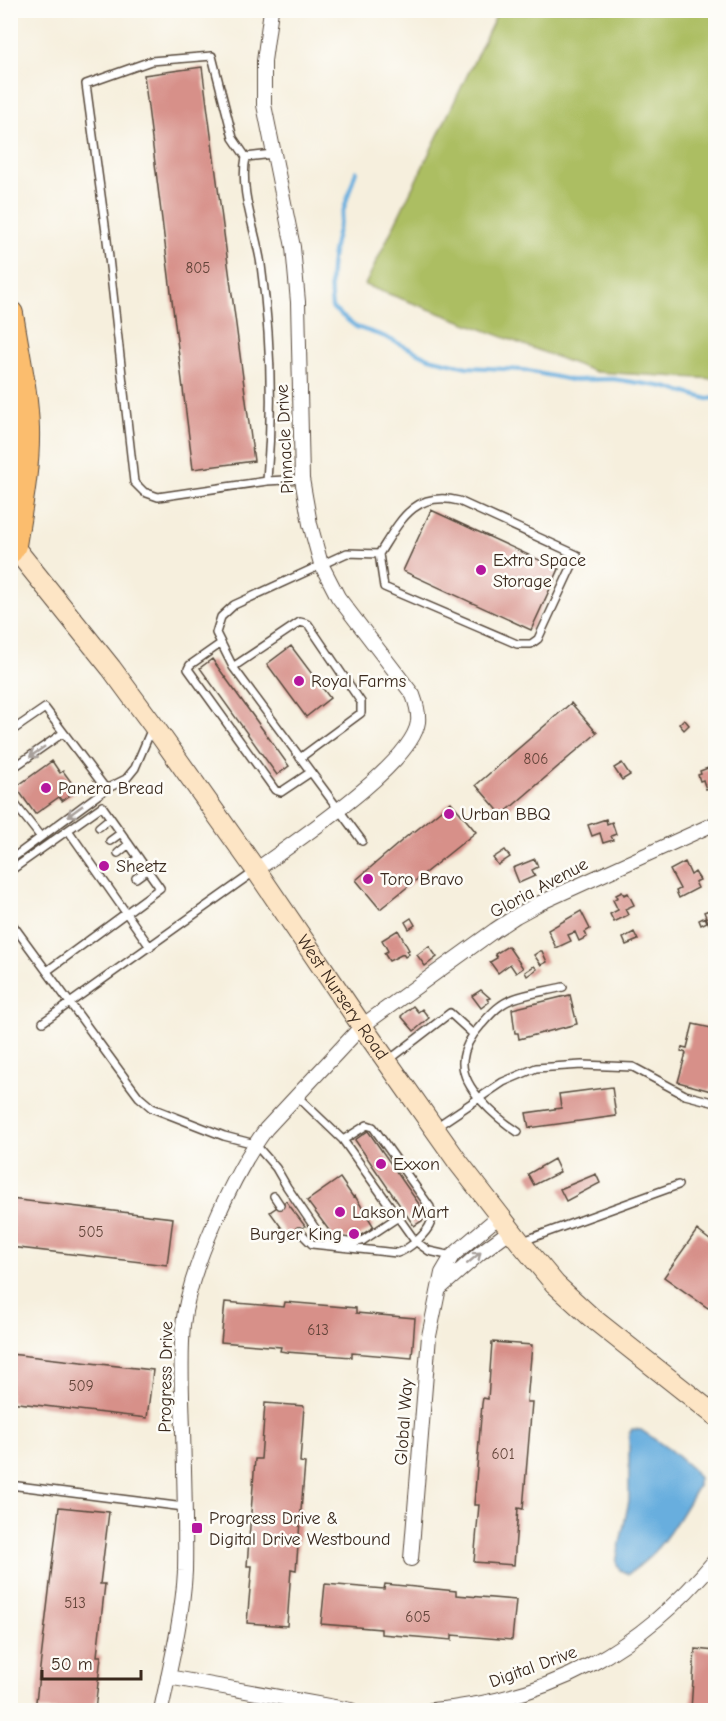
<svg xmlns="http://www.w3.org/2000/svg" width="726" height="1721" viewBox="0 0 726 1721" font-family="'Comic Neue',sans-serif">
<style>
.green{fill:#acbe62;stroke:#747440;stroke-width:1.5}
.water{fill:#67aede;stroke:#516c7e;stroke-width:1.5}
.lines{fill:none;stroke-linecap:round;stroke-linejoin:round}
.stream{stroke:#67aede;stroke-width:4}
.building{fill:#d79089}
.lane-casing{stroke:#57483b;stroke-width:10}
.street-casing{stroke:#57483b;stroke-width:16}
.secondary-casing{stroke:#57483b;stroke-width:22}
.highway-casing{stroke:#57483b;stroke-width:28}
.lane{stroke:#fff;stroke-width:7}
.street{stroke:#fff;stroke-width:14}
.secondary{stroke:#fde5c5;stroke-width:20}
.highway{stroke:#fbbd6e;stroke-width:26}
.oneway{stroke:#a79f9a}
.poi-dot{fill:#b5179e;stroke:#fdfcf7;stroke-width:2}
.labels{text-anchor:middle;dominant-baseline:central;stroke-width:5;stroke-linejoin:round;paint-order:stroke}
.number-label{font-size:15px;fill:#624439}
.street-label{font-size:18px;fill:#3b2a1e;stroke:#fdfcf7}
.poi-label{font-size:18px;fill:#3b2a1e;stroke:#fdfcf7;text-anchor:start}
</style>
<rect width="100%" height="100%" fill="#fdfcf7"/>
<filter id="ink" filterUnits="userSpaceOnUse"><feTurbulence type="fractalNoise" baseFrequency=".0167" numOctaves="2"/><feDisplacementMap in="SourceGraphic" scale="12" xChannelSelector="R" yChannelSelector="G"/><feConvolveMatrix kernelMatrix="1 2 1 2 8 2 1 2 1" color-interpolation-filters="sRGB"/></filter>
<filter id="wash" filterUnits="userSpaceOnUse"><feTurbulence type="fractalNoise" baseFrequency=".008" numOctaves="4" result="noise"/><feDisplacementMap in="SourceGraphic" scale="24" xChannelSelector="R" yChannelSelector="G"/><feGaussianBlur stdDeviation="1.35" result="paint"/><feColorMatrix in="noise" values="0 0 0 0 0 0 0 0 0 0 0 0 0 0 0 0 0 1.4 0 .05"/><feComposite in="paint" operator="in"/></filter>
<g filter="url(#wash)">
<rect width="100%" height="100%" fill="#f6efdd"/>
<path class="green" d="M499 10 715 11V379L596 372 365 285Z"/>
<path class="water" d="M632 1429 641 1430 670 1450 692 1469 698 1478V1486C679 1518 661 1553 628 1574L620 1570 616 1562 629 1501V1434Z"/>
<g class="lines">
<path class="stream" d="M356 171C341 219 325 257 332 308L356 327 383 336 429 358 467 367 523 370 571 380 613 379 665 387 708 399 716 398"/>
</g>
<g id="blocks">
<path class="building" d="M202 67 254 461 193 469 144 75Z
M431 510 559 569 531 630 403 571Z
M291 646 330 698 306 717 267 664Z
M212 659 289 766 277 775 200 668Z
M571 703 597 733 502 815 476 785Z
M684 719 689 725 684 730 679 724Z
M52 761 60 773 63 771 77 790 62 801 59 797 35 814 16 787Z
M622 763 630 775 622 780 614 768Z
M716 765V786L706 789 703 780 700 781 698 775 701 774 700 771Z
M451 802 476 832 380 909 356 880 413 831 414 832Z
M606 819 607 824 612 822 616 834 611 836 613 840 603 843 600 833 592 836 588 825Z
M505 850 510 857 498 865 493 858Z
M716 850V870L708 853Z
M535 859 538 867 532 870 535 876 519 883 513 868Z
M685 862 691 875 695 872 700 880 695 882 698 888 679 898 676 891 680 889 670 870Z
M622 892 624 895 628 893 634 905 625 909 628 915 614 922 610 914 618 910 613 900 618 897 616 895Z
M709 910 714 922 709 924 704 912Z
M581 911 590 929 585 932 587 937 579 941 575 932 568 935 571 941 556 948 548 930Z
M705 917 707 922 701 925 699 920Z
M411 918 415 925 409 929 405 922Z
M398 930 409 950 407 951 409 954 405 957 403 954 389 961 384 953 388 951 382 940Z
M634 932 638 940 626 945 623 938Z
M429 946 437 957 425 966 417 955Z
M508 946 523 968 516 973 510 964 498 973 490 962 497 958 495 954Z
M540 951H542L547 962 541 965 534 955Z
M534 966 537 969 527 976 525 972Z
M481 990 490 998 487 999 489 1002 481 1008 472 996Z
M570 995 577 1024 519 1039 518 1033H515L512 1009Z
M413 1006 418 1012 422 1009 429 1018 414 1031 401 1016Z
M693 1024 716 1029V1073L711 1091 678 1082 686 1053 681 1051 682 1047 687 1048Z
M612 1087 616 1116 529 1128 526 1113 561 1108 559 1094Z
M368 1131 428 1217 414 1226 355 1140Z
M554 1159 560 1172 534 1185 528 1174Z
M596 1174 600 1183 566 1201 560 1189Z
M340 1178 353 1197 355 1196 374 1227 355 1239 331 1236 329 1234 331 1233 307 1201Z
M10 1199 173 1218 167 1265 10 1247Z
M286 1201 305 1226 289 1238 270 1212Z
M697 1230 711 1241 716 1235V1306L712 1304 708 1308 664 1277Z
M225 1302 284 1307 285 1302 356 1308V1313L415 1318 412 1358 352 1353V1357L286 1352 280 1351 281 1347 221 1342Z
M492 1342 532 1345 527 1402H532L523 1509 518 1508 514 1565 474 1562 479 1505H474L482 1404 483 1398 488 1399Z
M10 1354 153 1370 147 1418 10 1402Z
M265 1403 304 1406 300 1462 305 1463 296 1570 291 1569 287 1626 247 1623 252 1566H247L255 1459H261Z
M59 1507 109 1512 100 1584H105L97 1656H101L95 1710H35Z
M325 1584 384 1589 385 1584 456 1591V1595L516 1600 512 1640 452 1635V1640L381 1634V1629L321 1624Z
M695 1649 716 1651V1710H691Z"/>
</g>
</g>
<g filter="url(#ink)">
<use href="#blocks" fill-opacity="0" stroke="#57483b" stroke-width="1.5"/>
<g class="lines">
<g class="lane-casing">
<path id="lane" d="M273 154 246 157C239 192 256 230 261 265 271 337 273 409 267 481L302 479
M246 157 233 138 212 56 151 61 86 84 107 240 134 482 144 492 158 497 267 481
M220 644 190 665 188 669 275 790 281 792 311 772
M233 667 300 622 308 624 361 702V713L300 758
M10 732 45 708 106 789
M10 770 63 733
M10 798 40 836
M99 827 110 818
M68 830 150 947
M110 841 121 833
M362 841 233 667 216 633 221 617 234 605 347 553 379 554C400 521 414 490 459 501L577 555 538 639 531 644H517L384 587 379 554
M118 853 129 844
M10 860 106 789 126 779 135 768 152 728
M10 866 13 869 102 806 160 888 47 971
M127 866 139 858
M136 878 147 870
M10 921 127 1081 139 1097 152 1108 224 1136 255 1144 276 1168 287 1187 319 1234 326 1239 355 1243 362 1241 398 1217
M43 1022 254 872
M389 1060 450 1013 473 1034
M297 1096 343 1140 415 1241 429 1251 452 1256
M436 1127 503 1082 536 1068 582 1065 633 1067 685 1095 716 1103
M518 1132C498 1119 461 1088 463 1061 464 1047 472 1035 481 1025 490 1015 500 1003 513 999 529 993 547 991 563 987
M274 1196 280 1205
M299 1231 312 1244 397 1253C408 1250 427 1234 431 1222 433 1217 432 1212 430 1207L373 1127 367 1125 343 1140
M523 1241 678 1185
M10 1485 184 1507"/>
</g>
<g class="street-casing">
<path id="street" d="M256 870C293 843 412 765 418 722 419 713 416 703 413 695L338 597 321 564 310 524 302 479 298 302 293 247 264 105V61L271 10
M439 1289 480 1253 511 1230
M411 1559 429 1336 442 1273 452 1256 499 1216
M168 1677 351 1710
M161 1710C170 1668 183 1614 185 1571 186 1524 184 1476 183 1430 182 1395 180 1359 183 1325 189 1269 233 1174 266 1129L362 1026 495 930 516 916 540 903 716 823
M432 1710C550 1700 641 1650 716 1559"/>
</g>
<g class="secondary-casing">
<g id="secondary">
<path id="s1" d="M10 542 111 668 153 725 256 870 362 1026 458 1162 520 1242 555 1284 591 1317 716 1416"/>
</g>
</g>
<g class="highway-casing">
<path id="highway" d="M10 314C16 352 25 391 26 429 27 468 19 507 13 545L10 550"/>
</g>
<use href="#lane" class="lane"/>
<use href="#street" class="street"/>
<use href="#secondary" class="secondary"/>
<use href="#highway" class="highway"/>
</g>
<defs><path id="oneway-shaft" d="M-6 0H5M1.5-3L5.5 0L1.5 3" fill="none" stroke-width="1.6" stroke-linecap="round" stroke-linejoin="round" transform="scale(1.5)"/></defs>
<g class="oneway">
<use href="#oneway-shaft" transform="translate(37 752) rotate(145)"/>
<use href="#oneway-shaft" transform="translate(75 811) rotate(144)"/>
<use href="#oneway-shaft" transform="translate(474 1258) rotate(-40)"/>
</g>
</g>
<g class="poi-dot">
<circle cx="481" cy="570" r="6"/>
<circle cx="299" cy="681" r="6"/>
<circle cx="46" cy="788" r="6"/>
<circle cx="449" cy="814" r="6"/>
<circle cx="104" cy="866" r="6"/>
<circle cx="368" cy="879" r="6"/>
<circle cx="381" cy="1164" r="6"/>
<circle cx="340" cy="1212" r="6"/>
<circle cx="354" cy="1234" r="6"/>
<rect x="191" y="1522" width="12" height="12" rx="3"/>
</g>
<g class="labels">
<g class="number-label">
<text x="198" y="268">805</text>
<text x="536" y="759">806</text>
<text x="91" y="1232">505</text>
<text x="318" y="1330">613</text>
<text x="81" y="1386">509</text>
<text x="503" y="1454">601</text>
<text x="75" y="1603">513</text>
<text x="418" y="1617">605</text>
</g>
<g class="street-label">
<text transform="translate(285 439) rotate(-93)">Pinnacle Drive</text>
<text transform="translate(539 888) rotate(-28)">Gloria Avenue</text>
<text stroke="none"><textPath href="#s1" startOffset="564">West Nursery Road</textPath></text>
<text transform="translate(166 1377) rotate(-89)">Progress Drive</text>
<text transform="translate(404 1422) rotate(-86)">Global Way</text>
<text transform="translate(533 1667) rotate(-20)">Digital Drive</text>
</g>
<g class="poi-label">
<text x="493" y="560">Extra Space<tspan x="493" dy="21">Storage</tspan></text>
<text x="311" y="681">Royal Farms</text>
<text x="58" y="788">Panera Bread</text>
<text x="461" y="814">Urban BBQ</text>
<text x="116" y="866">Sheetz</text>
<text x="380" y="879">Toro Bravo</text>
<text x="393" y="1164">Exxon</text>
<text x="352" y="1212">Lakson Mart</text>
<text x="342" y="1234" text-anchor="end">Burger King</text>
<text x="209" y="1518">Progress Drive &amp;<tspan x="209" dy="21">Digital Drive Westbound</tspan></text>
</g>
</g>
<rect width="726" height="1721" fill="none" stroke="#fdfcf7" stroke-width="36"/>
<path d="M42 1670v9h99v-9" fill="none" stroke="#3b2a1e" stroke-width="3"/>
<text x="51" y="1670" font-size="18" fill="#3b2a1e" stroke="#fdfcf7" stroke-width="4.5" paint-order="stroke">50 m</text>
</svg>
